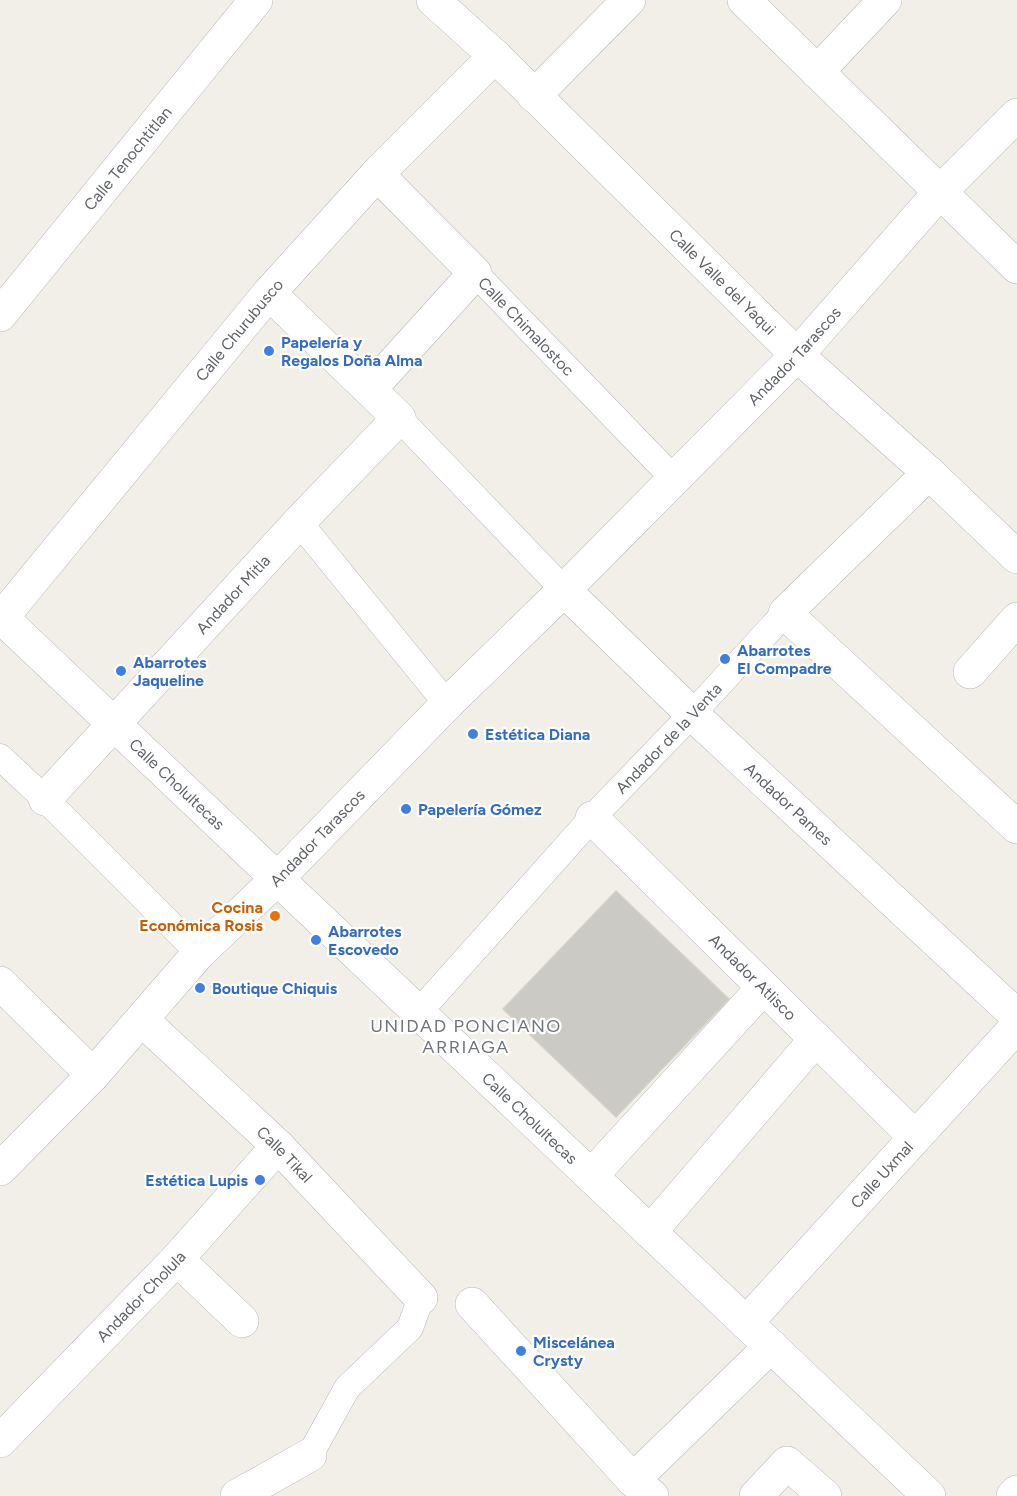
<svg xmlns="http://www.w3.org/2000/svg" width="1017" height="1496" viewBox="0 0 1017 1496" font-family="Figtree,sans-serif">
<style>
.building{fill:#cccac5;stroke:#d6d1c6;stroke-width:1.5}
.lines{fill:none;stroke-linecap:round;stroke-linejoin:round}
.pedestrian-casing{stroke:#b5b8bc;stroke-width:27}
.minor-casing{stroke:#b5b8bc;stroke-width:34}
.tertiary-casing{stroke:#b5b8bc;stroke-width:34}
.pedestrian{stroke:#fff;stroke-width:26}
.minor{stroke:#fff;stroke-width:33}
.tertiary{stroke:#fff;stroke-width:33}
.shop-dot{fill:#3f7fe0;stroke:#fff;stroke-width:2}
.food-dot{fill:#e8710a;stroke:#fff;stroke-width:2}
.labels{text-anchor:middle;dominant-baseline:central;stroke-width:4.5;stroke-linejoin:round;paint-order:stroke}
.street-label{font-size:16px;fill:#5f6368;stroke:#fff}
.shop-label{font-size:16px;font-weight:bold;fill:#366cbe;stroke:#fff;text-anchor:start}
.food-label{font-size:16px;font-weight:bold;fill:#c56008;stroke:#fff;text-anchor:end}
.neighbourhood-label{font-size:18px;letter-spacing:1.5px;fill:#70757a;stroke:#fff}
</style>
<rect width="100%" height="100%" fill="#f1efe8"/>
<path class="building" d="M616 891 729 999 616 1117 503 1009Z"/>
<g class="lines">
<g class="pedestrian-casing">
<g id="pedestrian">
<path id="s1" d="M475 273 674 479"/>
<path d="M399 418 564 590"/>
<path d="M299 522 447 704"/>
<path d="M0 757 45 799 199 953"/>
<path id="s2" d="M418 1013 592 818 692 714 785 613"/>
<path d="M310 1455 347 1388 410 1328 421 1298"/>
</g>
</g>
<g class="minor-casing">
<g id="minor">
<path id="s3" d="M433 0 495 56 797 355 929 473 1017 557"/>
<path d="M744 0 1017 267"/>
<path d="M817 72 885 0"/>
<path d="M534 96 629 0"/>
<path d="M370 389 475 273 377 174"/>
<path d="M929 473 785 613 1017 827"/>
<path id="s4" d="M564 590 692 714 1017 1016"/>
<path id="s5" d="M0 620 269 293 377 174 495 56"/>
<path d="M970 672 1017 619"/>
<path id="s6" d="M45 799 299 522 399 418 269 293"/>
<path id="s7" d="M592 818 915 1137"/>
<path d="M0 983 93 1075"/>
<path id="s8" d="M142 1020 278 1146 421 1298"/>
<path id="s9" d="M0 1169 93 1075 199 953 277 879 447 704 564 590 797 355 940 192 1017 115"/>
<path d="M591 1176 763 988"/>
<path d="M650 1232 816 1039"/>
<path d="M177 1259 242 1321"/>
<path d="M472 1304 633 1480 652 1496"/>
<path id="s10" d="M746 1323 1017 1026"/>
<path id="s11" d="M0 1441 177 1259 278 1146"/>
<path d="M633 1480 771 1346"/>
<path d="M237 1496 310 1455"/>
<path d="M756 1496 787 1463 825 1496"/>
<path d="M1013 1496 1017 1492"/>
</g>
</g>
<g class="tertiary-casing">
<g id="tertiary">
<path id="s12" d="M0 315 256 0"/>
<path id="s13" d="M0 616 929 1496"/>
</g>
</g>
<use href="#pedestrian" class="pedestrian"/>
<use href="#minor" class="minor"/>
<use href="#tertiary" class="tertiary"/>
</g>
<g class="shop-dot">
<circle cx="269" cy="351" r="6"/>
<circle cx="725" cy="659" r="6"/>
<circle cx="121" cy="671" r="6"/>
<circle cx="473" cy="734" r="6"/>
<circle cx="406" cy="809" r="6"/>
<circle cx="316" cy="940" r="6"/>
<circle cx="200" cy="988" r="6"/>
<circle cx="260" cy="1180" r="6"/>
<circle cx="521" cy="1351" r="6"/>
</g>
<circle class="food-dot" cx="275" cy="916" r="6"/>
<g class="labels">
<g class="street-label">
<text stroke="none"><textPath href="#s12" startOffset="202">Calle Tenochtitlan</textPath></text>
<text stroke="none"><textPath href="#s3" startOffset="404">Calle Valle del Yaqui</textPath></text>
<text stroke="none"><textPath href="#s1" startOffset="74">Calle Chimalostoc</textPath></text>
<text stroke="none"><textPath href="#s5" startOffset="376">Calle Churubusco</textPath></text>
<text stroke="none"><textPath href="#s9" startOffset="1137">Andador Tarascos</textPath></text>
<text stroke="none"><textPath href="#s6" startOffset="278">Andador Mitla</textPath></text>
<text stroke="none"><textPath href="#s2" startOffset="372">Andador de la Venta</textPath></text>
<text stroke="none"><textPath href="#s13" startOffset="244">Calle Cholultecas</textPath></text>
<text stroke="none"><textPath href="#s4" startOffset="310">Andador Pames</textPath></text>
<text stroke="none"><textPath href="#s9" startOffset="459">Andador Tarascos</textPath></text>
<text stroke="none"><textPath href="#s7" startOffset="226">Andador Atlisco</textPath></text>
<text stroke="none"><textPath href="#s13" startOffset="730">Calle Cholultecas</textPath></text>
<text stroke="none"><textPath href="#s8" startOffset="196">Calle Tikal</textPath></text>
<text stroke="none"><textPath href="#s10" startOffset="201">Calle Uxmal</textPath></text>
<text stroke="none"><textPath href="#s11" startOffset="202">Andador Cholula</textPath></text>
</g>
<g class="shop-label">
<text x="281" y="342">Papelería y<tspan x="281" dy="18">Regalos Doña Alma</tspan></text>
<text x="737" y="650">Abarrotes<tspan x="737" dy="18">El Compadre</tspan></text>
<text x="133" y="662">Abarrotes<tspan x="133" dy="18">Jaqueline</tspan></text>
<text x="485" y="734">Estética Diana</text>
<text x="418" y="809">Papelería Gómez</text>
<text x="328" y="931">Abarrotes<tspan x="328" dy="18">Escovedo</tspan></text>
<text x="212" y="988">Boutique Chiquis</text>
<text x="248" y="1180" text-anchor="end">Estética Lupis</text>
<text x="533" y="1342">Miscelánea<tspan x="533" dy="18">Crysty</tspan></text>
</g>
<g class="food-label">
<text x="263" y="907">Cocina<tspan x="263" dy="18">Económica Rosis</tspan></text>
</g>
<g class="neighbourhood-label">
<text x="466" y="1026">UNIDAD PONCIANO<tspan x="466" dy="21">ARRIAGA</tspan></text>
</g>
</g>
</svg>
